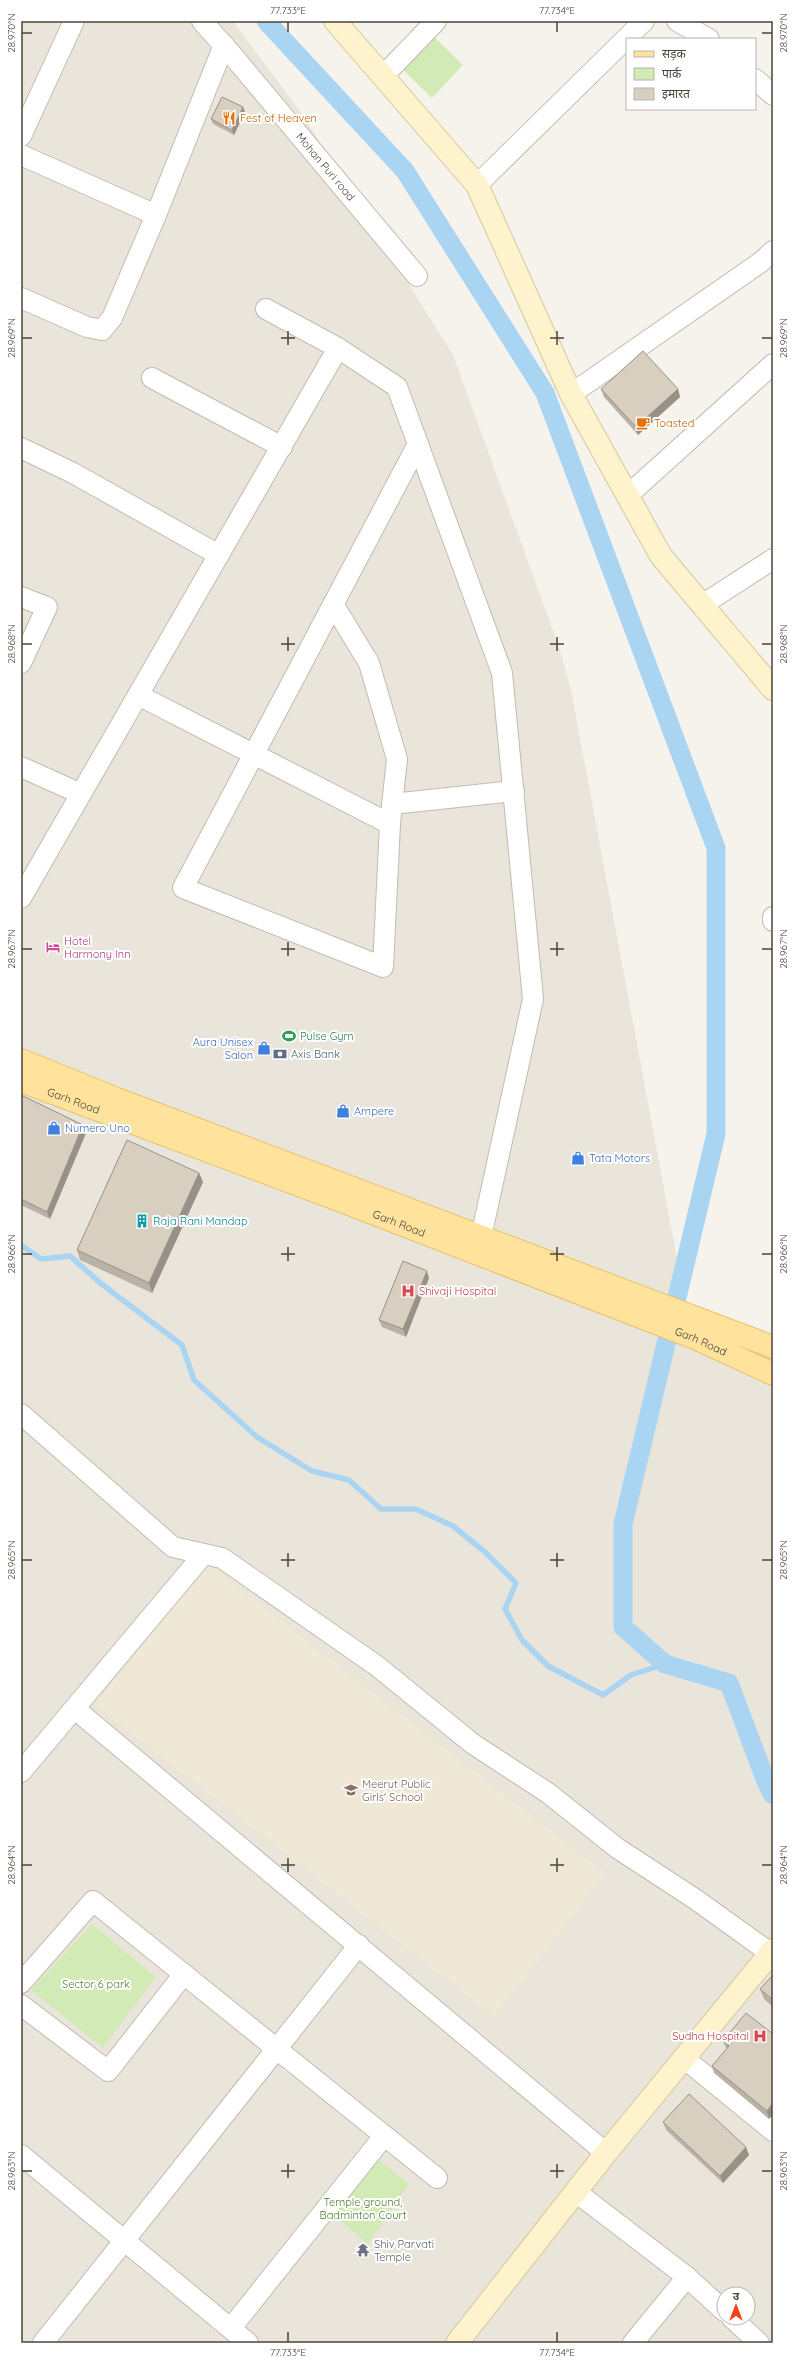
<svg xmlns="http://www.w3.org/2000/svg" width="794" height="2364" viewBox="0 0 794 2364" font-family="Quicksand,'Noto Sans Devanagari',sans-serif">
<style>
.residential{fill:#eae5da;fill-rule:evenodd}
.education{fill:#efe8d6}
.green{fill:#d2eab5}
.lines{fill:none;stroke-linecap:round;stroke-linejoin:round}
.stream{stroke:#a9d4f2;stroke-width:5.5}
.canal{stroke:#a9d4f2;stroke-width:19}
.street-casing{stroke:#c2bbae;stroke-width:22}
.secondary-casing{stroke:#d6c79b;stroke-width:24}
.primary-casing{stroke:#e6c16a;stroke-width:24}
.street{stroke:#fff;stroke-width:20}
.secondary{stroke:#fff3cd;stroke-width:22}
.primary{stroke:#ffe39c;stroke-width:22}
.wall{fill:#bab2a6}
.shaded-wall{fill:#979187}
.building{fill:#d8cfc1;stroke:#979187}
.ticks{fill:none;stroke:#4b4439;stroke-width:1.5}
.labels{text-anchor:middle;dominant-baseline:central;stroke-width:4;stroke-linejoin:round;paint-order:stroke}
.food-label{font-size:11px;fill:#c56008;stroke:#fff;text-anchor:start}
.street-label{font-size:11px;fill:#4b4439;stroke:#fff}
.hotel-label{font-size:11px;fill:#b23c85;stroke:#fff;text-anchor:start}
.leisure-label{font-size:11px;fill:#27864d;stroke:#fff;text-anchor:start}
.shop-label{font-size:11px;fill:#366cbe;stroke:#fff;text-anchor:start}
.service-label{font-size:11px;fill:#4e5e75;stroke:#fff;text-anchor:start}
.culture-label{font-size:11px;fill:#0d838f;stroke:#fff;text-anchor:start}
.health-label{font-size:11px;fill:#be3a42;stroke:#fff;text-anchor:start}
.education-label{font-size:11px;fill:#785e54;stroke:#fff;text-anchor:start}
.park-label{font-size:11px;fill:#4a7f2a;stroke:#fff}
.worship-label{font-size:11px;fill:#5b616d;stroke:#fff;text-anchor:start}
.neatline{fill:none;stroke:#4b4439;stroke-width:1.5}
.ticks-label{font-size:10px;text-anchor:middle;fill:#4b4439}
</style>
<rect width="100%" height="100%" fill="#f6f3ec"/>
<path class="residential" d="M21 21H233L300 111 453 355 560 650 571 690 689 1323 773 1360V2343H21ZM724 2294H748V2318H724Z"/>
<path class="education" d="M207 1563 606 1874 494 2017 95 1705Z"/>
<path class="green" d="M431 34 463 65 432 98 400 67Z
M92 1924 156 1977 103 2048 31 1990Z
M375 2157 409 2184 368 2244 329 2211Z"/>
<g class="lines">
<path class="stream" d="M21 1245 41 1259 70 1256 99 1282 182 1345 194 1380 257 1437 312 1471 349 1480 381 1509H416L453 1526 485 1552 516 1583 505 1609 522 1640 548 1666 603 1695 631 1675 665 1664"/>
<path class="canal" d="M266 21 405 171 545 393 716 848V1134L623 1524V1627L665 1664 729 1683 767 1784 773 1795"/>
<g class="street-casing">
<g id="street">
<path id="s1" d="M202 21 233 56 417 276"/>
<path d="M677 21 709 39"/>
<path d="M383 76 436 21"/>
<path d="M755 79 773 95"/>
<path d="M21 136 74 21"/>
<path d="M21 155 156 215"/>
<path d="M477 185 644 21"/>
<path d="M21 298 87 327 102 330 112 318 156 215 224 45"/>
<path d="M266 309 338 348"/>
<path d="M152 378 282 447"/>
<path d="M571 394 761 262 773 251"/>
<path d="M21 448 73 473 219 555"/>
<path d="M627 496 773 364"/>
<path d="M21 597 47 607 21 663"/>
<path d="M333 604 369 663 397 759 390 824"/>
<path d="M702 605 773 559"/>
<path d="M138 695 390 824 383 967 183 888C261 740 340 592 418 444"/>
<path d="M21 767 81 794"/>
<path d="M392 804 514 791"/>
<path d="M21 898 338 348 397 387 502 673 533 999 481 1237"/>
<path d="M773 917V921"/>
<path d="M21 1414 173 1547 222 1558 377 1666 473 1744 548 1793 617 1848 695 1899 773 1955"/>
<path d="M75 1709 606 2153"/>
<path d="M21 1772 203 1555"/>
<path d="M21 1983 93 1901 437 2178"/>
<path d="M21 2005 108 2071 184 1974"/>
<path d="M685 2059 773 2131"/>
<path d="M21 2155 248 2343"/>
<path d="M576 2192 687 2277 633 2343"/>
<path d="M687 2277 724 2311"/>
<path d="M732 2318 759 2343"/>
<path d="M231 2328 384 2136"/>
<path d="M43 2343 359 1945"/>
</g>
</g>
<g class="secondary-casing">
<path id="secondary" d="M335 21 477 185 571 394 661 556 773 689
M457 2343 606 2153 773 1950"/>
</g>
<g class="primary-casing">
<g id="primary">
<path d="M21 1060 117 1099 773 1347"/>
<path id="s2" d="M21 1081 344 1202 695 1338 773 1374"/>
</g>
</g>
<use href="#street" class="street"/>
<use href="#secondary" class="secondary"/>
<use href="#primary" class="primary"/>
</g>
<path class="wall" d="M243 107 245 112 234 135 213 124 211 119Z
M601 389H678L680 397 638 435 604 397Z
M21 1095 83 1125 86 1133 50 1219 21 1205Z
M199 1173 203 1182 152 1293 80 1260 77 1250Z
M429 1278 406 1337 382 1327 379 1320Z
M773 1975V2007L764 1999 760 1989Z
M773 2034V2114L769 2119 714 2073 712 2066 727 2050 723 2041Z
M663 2122 749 2155 723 2183 666 2130Z"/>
<path class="shaded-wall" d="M243 107 245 112 234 135 232 130Z
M678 389 680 397 638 435 636 427Z
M83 1125 86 1133 50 1219 47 1212Z
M199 1173 203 1182 152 1293 149 1283Z
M427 1271 429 1278 406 1337 403 1329Z
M773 2103V2114L769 2119 767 2111Z
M746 2147 749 2155 723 2183 720 2176Z"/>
<path class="building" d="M222 97 243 107 232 130 211 119Z
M643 351 678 389 636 427 601 389Z
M21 1095 83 1125 47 1212 21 1199Z
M127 1140 199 1173 149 1283 77 1250Z
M403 1261 427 1271 403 1329 379 1320Z
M773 1975V2000L760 1989Z
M746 2013 773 2034V2103L767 2111 712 2066 729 2046 723 2041Z
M689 2094 746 2147 720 2176 663 2122Z"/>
<path class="ticks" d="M288 22V32M557 22V32M22 33H32M762 33H772M288 331V345M557 331V345M22 338H32M281 338H295M550 338H564M762 338H772M288 637V651M557 637V651M22 644H32M281 644H295M550 644H564M762 644H772M288 942V956M557 942V956M22 949H32M281 949H295M550 949H564M762 949H772M288 1247V1261M557 1247V1261M22 1254H32M281 1254H295M550 1254H564M762 1254H772M288 1553V1567M557 1553V1567M22 1560H32M281 1560H295M550 1560H564M762 1560H772M288 1858V1872M557 1858V1872M22 1865H32M281 1865H295M550 1865H564M762 1865H772M288 2164V2178M557 2164V2178M22 2171H32M281 2171H295M550 2171H564M762 2171H772M288 2332V2342M557 2332V2342"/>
<defs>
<g id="restaurant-bare" transform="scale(1.08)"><path d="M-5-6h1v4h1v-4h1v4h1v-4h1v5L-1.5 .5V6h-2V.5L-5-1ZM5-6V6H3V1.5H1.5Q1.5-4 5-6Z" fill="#e8710a" stroke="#fff" stroke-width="2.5" paint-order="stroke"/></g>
<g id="cafe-bare" transform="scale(1.08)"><path d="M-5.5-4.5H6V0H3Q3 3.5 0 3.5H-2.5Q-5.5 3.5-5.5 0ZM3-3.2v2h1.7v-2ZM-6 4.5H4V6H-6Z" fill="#e8710a" stroke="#fff" stroke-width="2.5" paint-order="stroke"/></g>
<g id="hotel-bare" transform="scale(1.08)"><path d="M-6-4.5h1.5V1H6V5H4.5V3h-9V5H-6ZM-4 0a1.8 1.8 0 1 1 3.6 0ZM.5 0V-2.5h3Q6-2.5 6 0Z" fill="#d1479c" stroke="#fff" stroke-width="2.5" paint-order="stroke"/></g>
<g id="stadium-bare" transform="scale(1.08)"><path d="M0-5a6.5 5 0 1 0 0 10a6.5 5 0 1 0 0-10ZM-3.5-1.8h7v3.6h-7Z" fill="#2e9e5b" stroke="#fff" stroke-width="2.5" paint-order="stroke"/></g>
<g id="shop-bare" transform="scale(1.08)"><path d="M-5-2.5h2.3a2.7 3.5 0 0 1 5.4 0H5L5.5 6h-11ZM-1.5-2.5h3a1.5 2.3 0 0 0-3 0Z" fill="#3f7fe0" stroke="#fff" stroke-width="2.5" paint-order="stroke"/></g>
<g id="bank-bare" transform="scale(1.08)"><path d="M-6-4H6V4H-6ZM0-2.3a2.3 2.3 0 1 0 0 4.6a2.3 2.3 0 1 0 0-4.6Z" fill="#5c6f8a" stroke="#fff" stroke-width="2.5" paint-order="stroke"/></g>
<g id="building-bare" transform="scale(1.08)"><path d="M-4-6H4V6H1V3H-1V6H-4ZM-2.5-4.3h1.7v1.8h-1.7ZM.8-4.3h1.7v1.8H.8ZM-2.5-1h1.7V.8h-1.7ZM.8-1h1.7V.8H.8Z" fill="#0f9aa8" stroke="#fff" stroke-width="2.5" paint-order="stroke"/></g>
<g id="hospital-bare" transform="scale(1.08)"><path d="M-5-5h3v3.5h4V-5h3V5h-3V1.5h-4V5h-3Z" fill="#e0444e" stroke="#fff" stroke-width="2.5" paint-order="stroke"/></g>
<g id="school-bare" transform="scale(1.08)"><path d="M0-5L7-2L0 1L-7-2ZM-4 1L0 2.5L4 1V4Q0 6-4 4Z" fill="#8d6e63" stroke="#fff" stroke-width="2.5" paint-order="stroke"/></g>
<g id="temple-bare" transform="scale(1.08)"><path d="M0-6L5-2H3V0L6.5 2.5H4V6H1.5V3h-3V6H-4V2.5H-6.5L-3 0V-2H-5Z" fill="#6b7280" stroke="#fff" stroke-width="2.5" paint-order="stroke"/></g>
</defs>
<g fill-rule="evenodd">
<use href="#restaurant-bare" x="229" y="118"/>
<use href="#cafe-bare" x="643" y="423"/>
<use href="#hotel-bare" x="53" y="947"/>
<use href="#stadium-bare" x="289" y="1036"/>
<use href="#shop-bare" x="264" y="1048"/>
<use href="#bank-bare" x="280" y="1054"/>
<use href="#shop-bare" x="343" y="1111"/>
<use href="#shop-bare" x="54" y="1128"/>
<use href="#shop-bare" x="578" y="1158"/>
<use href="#building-bare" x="142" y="1221"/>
<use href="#hospital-bare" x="408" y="1291"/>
<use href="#school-bare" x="351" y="1790"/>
<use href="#hospital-bare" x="760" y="2036"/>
<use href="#temple-bare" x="363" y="2250"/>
</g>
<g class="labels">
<g class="food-label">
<text x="240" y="118">Fest of Heaven</text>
<text x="654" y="423">Toasted</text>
</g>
<g class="street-label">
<text stroke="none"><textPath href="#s1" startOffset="191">Mohan Puri road</textPath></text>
<text stroke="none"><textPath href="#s2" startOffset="56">Garh Road</textPath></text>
<text stroke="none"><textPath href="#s2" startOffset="404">Garh Road</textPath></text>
<text stroke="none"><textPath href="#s2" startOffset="728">Garh Road</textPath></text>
</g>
<g class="hotel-label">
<text x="64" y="941">Hotel<tspan x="64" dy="13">Harmony Inn</tspan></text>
</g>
<g class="leisure-label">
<text x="300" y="1036">Pulse Gym</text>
</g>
<g class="shop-label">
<text x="253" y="1042" text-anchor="end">Aura Unisex<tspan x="253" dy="13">Salon</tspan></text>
<text x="354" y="1111">Ampere</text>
<text x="65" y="1128">Numero Uno</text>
<text x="589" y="1158">Tata Motors</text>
</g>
<g class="service-label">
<text x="291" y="1054">Axis Bank</text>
</g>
<g class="culture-label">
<text x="153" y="1221">Raja Rani Mandap</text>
</g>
<g class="health-label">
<text x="419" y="1291">Shivaji Hospital</text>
<text x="749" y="2036" text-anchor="end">Sudha Hospital</text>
</g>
<g class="education-label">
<text x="362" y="1784">Meerut Public<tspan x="362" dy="13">Girls' School</tspan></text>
</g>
<g class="park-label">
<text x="96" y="1984">Sector 6 park</text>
<text x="363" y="2202">Temple ground,<tspan x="363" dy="13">Badminton Court</tspan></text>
</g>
<g class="worship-label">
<text x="374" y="2244">Shiv Parvati<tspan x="374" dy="13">Temple</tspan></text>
</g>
</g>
<rect width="794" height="2364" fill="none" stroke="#ffffff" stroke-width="44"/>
<rect x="626" y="38" width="130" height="72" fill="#ffffff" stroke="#b7b4b0"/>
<rect x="634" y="51" width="20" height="6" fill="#ffe39c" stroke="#b7b4b0"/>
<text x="662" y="58" font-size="12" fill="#4b4439">सड़क</text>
<rect x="634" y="68" width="20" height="12" fill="#d2eab5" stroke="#b7b4b0"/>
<text x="662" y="78" font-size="12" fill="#4b4439">पार्क</text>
<rect x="634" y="88" width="20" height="12" fill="#d8cfc1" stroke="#b7b4b0"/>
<text x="662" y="98" font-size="12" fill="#4b4439">इमारत</text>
<g transform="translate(736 2306)"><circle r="19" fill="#ffffff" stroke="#b7b4b0"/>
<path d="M0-3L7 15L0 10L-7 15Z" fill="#fc3f1d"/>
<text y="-6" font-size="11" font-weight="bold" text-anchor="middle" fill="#4b4439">उ</text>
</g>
<rect x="22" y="22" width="750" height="2320" class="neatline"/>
<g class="ticks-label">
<text x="288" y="14">77.733°E</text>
<text x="557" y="14">77.734°E</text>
<text transform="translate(11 33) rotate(-90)" y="4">28.970°N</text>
<text transform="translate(783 33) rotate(-90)" y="4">28.970°N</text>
<text transform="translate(11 338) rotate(-90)" y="4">28.969°N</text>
<text transform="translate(783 338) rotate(-90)" y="4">28.969°N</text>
<text transform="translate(11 644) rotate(-90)" y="4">28.968°N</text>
<text transform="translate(783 644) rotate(-90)" y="4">28.968°N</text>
<text transform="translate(11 949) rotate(-90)" y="4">28.967°N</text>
<text transform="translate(783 949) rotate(-90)" y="4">28.967°N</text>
<text transform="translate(11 1254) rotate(-90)" y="4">28.966°N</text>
<text transform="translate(783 1254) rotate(-90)" y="4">28.966°N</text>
<text transform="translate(11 1560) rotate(-90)" y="4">28.965°N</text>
<text transform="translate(783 1560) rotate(-90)" y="4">28.965°N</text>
<text transform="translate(11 1865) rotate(-90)" y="4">28.964°N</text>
<text transform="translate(783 1865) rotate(-90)" y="4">28.964°N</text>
<text transform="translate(11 2171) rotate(-90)" y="4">28.963°N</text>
<text transform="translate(783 2171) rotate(-90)" y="4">28.963°N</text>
<text x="288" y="2356">77.733°E</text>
<text x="557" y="2356">77.734°E</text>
</g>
</svg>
